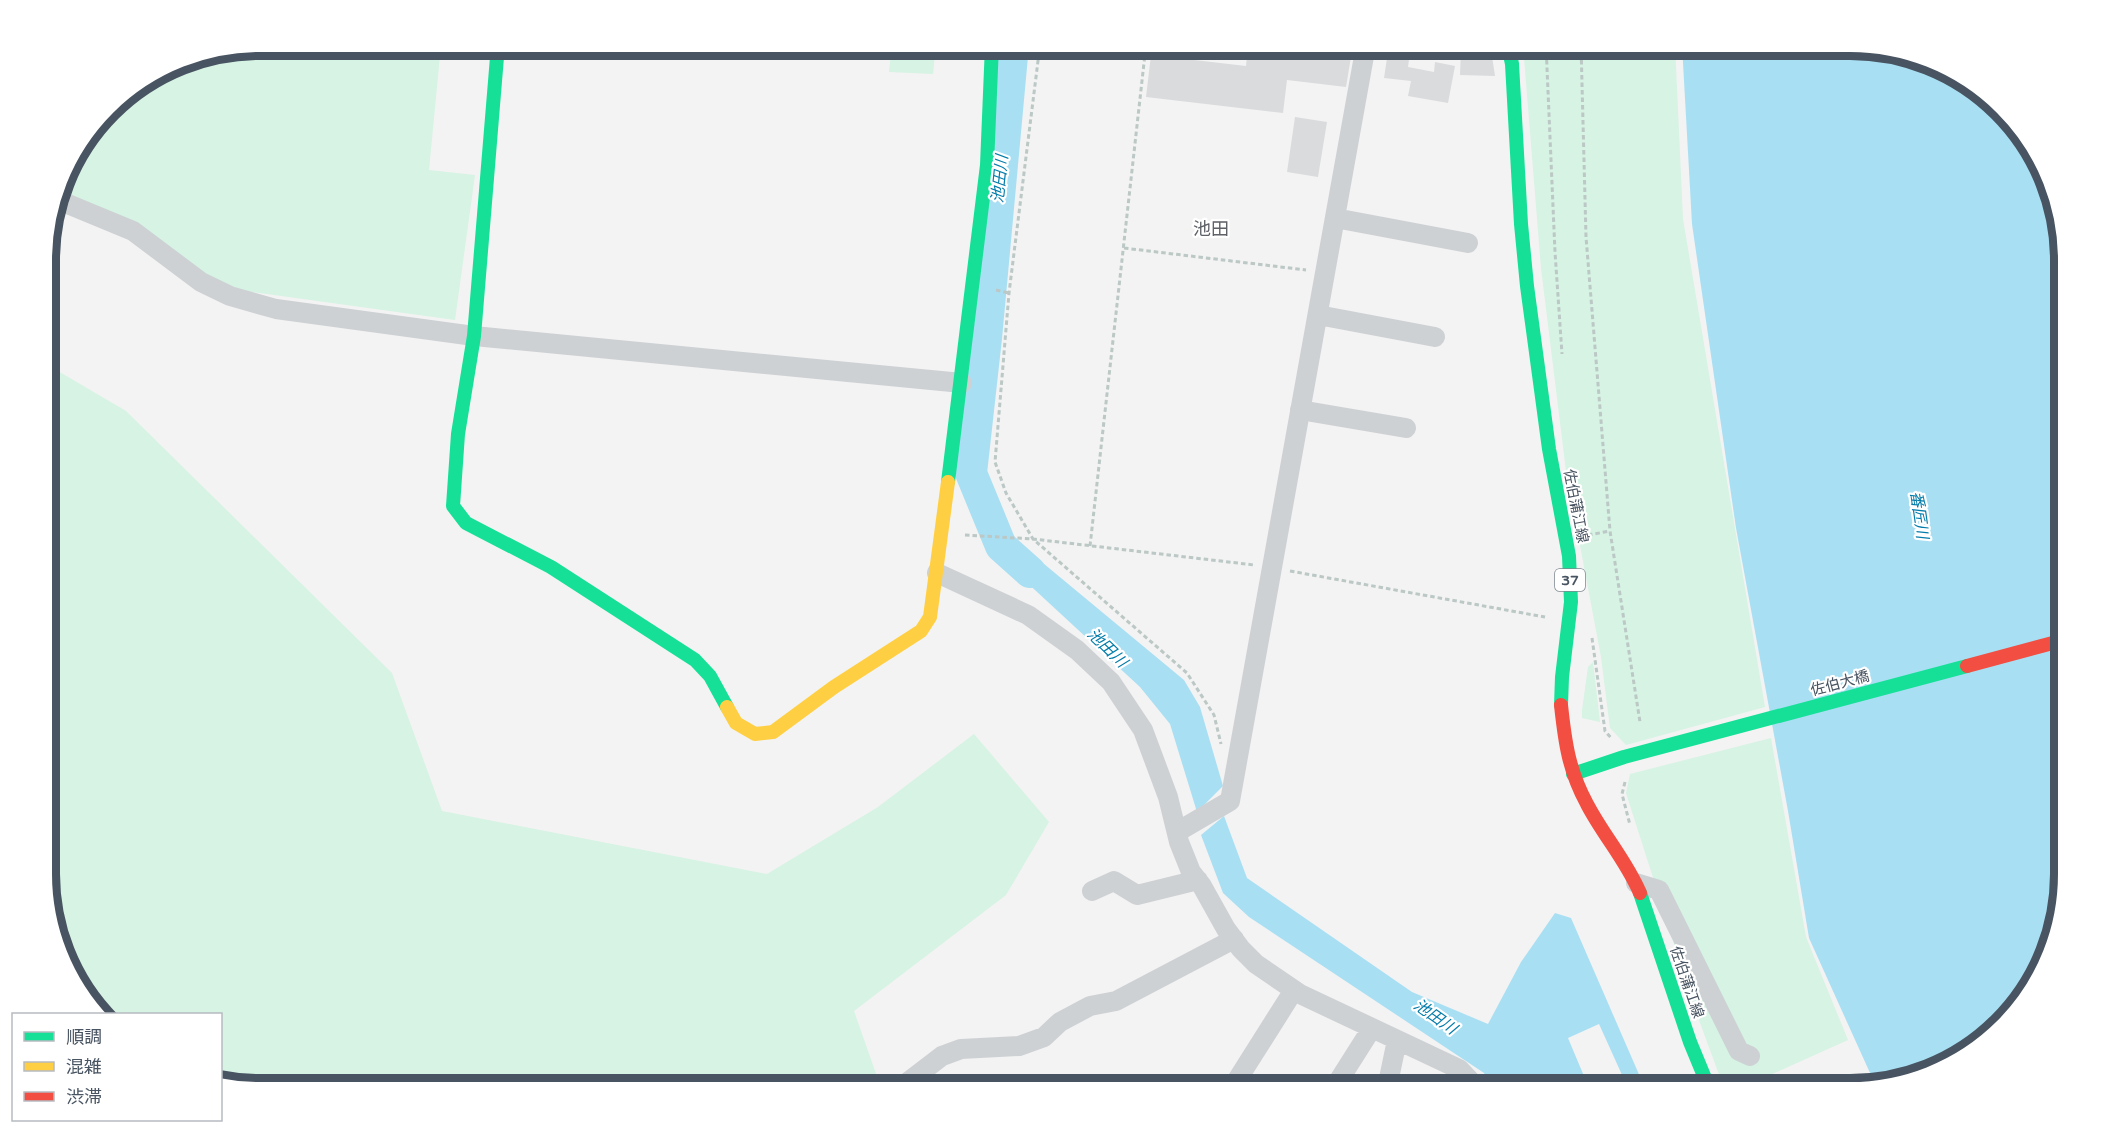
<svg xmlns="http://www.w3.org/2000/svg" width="2110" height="1133" viewBox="0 0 2110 1133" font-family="'Varela Round','Noto Sans JP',sans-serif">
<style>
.green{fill:#d6f3e4}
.water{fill:#a9dff3}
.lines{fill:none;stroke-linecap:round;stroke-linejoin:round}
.river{stroke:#a9dff3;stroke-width:32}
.building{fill:#dadbdd}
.path{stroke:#bbc8c5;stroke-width:3;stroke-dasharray:4.5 3;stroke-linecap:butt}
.street{stroke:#ced1d4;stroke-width:20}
.fast{stroke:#16e098;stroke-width:14}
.slow{stroke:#ffcf43;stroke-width:14}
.jam{stroke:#f24e42;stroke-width:14}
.labels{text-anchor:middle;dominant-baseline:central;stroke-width:4.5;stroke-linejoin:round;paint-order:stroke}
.shield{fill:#fff;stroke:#7f8790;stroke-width:1.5}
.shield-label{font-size:14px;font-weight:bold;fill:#485461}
.street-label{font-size:15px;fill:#485461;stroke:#fff}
.water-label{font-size:16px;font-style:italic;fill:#037caa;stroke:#fff}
.quarter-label{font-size:18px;fill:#5e6168;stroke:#fff}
.rim{fill:none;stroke:#485461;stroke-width:8}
</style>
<rect width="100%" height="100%" fill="#f3f3f3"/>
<path class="green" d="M260 45H441L429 170 475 175 455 320 238 290 209 279 59 194 67 165 118 99 178 61Z
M892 45H936L933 74 889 72Z
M1523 45H1675L1683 219 1765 707 1626 745 1610 728 1601 657 1566 471 1541 268Z
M46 364 126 411 392 673 442 811 767 874 878 807 974 734 1049 822 1006 895 854 1011 881 1088H260L221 1079 220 1014H102L89 1004 47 901Z
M1593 662 1600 722 1582 718V710L1588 667Z
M1771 738 1806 937 1848 1040 1741 1088H1724L1696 1012 1626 793 1630 774Z"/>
<path class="water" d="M1682 45H1850L1945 67 2029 140 2063 232 2065 873 2043 968 1969 1052 1875 1084 1809 938 1788 811 1736 528 1692 224Z
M983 542 1020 544 1184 680 1200 707 1223 786 1197 812 1170 724 1140 687Z
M1224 816 1247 878 1412 992 1488 1024 1521 962 1555 913 1571 918 1641 1079 1627 1086 1599 1024 1568 1038 1589 1088H1491L1484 1073 1249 917 1223 893 1201 835Z"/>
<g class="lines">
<path class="river" d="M1013 45 986 338 971 473 1001 546 1030 572"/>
</g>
<path class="building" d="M1248 45H1305L1352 51 1346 87 1287 80 1283 113 1146 97 1151 55 1246 66Z
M1389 45H1411L1408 67 1434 72 1435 62 1455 66 1448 103 1408 96 1411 81 1384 78Z
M1461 49 1491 50 1495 76 1460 75Z
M1295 117 1327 122 1318 177 1287 172Z"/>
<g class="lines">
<path class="path" d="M1040 45 1009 293 995 462 1006 493 1033 539 1187 673 1214 715 1221 744
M1546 45 1555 252 1562 354
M1581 45 1586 237 1610 531 1640 722
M1124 248 1306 270
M996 290 1009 293
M965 535 1033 539 1254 565
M1588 535 1610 531
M1090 546 1146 45
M1290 571 1545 617
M1592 638 1605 731 1612 739
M1625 782 1622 794 1630 825"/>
<path class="street" d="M58 200 133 231 201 282 230 296 276 309 474 336 962 383
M1335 218 1468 243
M1318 315 1435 337
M1300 410 1406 428
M937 573 1028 615 1077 650 1111 682 1143 730 1168 797 1179 842 1191 872 1202 886 1226 929 1241 949 1256 964 1300 994 1459 1069 1477 1088
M1177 832 1230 801 1366 45
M1636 883 1659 890 1739 1051 1750 1056
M1092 891 1114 881 1137 895 1198 880
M908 1082 942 1056 961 1049 1019 1046 1044 1037 1060 1022 1090 1006 1116 1001 1234 939
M1232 1088 1294 990
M1334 1088 1372 1028
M1387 1088 1397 1040"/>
<path class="fast" d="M498 45 474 336 458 434 453 506 466 523 551 567 695 660 710 676 727 707
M1508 45 1512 64 1521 224 1527 286 1549 449 1569 556 1571 602 1562 677 1561 705
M948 482 987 165 992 45
M1573 774 1624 757 1967 666
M1640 893 1690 1042 1709 1088"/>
<path class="slow" d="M727 707 736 723 755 734 773 732 834 687 921 631 930 617 948 482"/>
<path class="jam" d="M1967 666 2064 640
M1561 705C1565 743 1569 771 1587 804 1603 835 1626 860 1640 893"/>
</g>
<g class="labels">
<rect class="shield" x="1555" y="569" width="30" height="22" rx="4.5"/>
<g class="shield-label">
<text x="1570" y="580">37</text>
</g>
<g class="street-label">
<text transform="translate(1576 506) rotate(79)">佐伯蒲江線</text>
<text transform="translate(1840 683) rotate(-15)">佐伯大橋</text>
<text transform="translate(1687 982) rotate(71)">佐伯蒲江線</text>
</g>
<g class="water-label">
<text transform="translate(1000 179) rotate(-84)">池田川</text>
<text transform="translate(1919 515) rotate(82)">番匠川</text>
<text transform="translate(1107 648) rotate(44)">池田川</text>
<text transform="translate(1435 1017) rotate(35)">池田川</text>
</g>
<g class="quarter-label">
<text x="1211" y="229">池田</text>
</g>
</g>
<path d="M0 0H2110V1133H0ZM260 56H1850A204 204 0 0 1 2054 260V874A204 204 0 0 1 1850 1078H260A204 204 0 0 1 56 874V260A204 204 0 0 1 260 56Z" fill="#fff" fill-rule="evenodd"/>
<path class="rim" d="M260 56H1850A204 204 0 0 1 2054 260V874A204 204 0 0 1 1850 1078H260A204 204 0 0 1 56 874V260A204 204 0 0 1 260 56Z"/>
<rect x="12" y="1013" width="210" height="108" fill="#ffffff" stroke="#b6bbc0" stroke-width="1.5"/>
<rect x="24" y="1032" width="30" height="9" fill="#16e098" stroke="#b6bbc0" stroke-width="1.5"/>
<text x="66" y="1043" font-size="18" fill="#485461">順調</text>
<rect x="24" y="1062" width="30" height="9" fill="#ffcf43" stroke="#b6bbc0" stroke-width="1.5"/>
<text x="66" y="1073" font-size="18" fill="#485461">混雑</text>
<rect x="24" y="1092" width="30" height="9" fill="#f24e42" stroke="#b6bbc0" stroke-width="1.5"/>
<text x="66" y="1103" font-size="18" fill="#485461">渋滞</text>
</svg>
